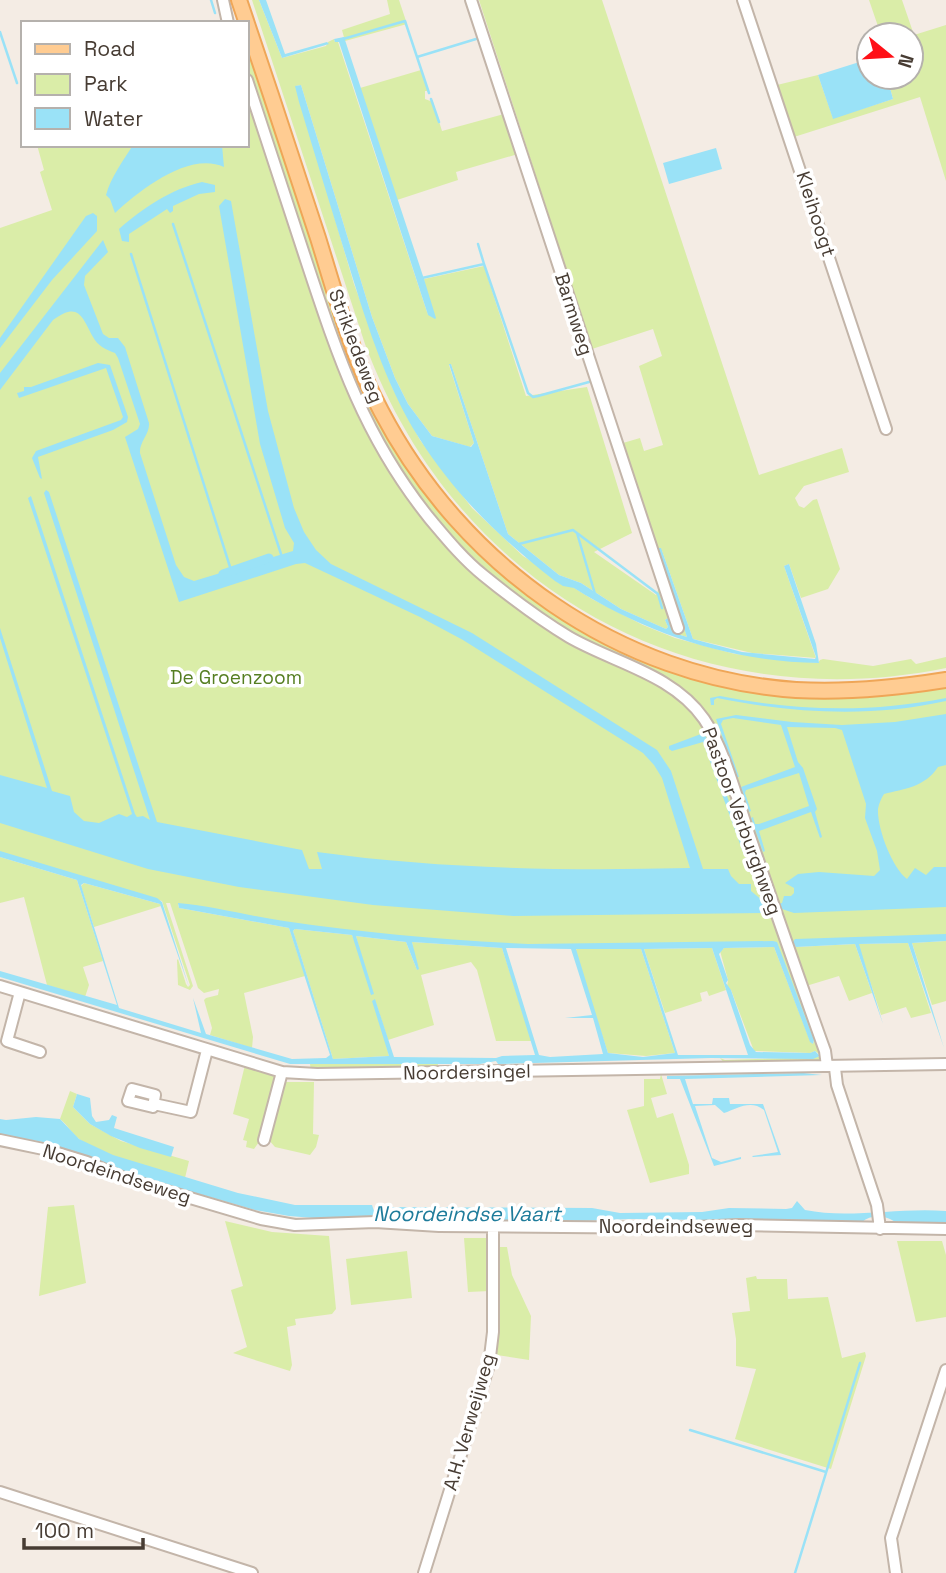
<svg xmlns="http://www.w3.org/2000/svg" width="946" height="1573" viewBox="0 0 946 1573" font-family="'Space Grotesk',sans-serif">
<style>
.green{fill:#daeda8}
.water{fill:#9ae2f7;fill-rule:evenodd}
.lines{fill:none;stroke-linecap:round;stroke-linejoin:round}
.stream{stroke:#9ae2f7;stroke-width:2.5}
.canal{stroke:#9ae2f7;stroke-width:9}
.minor-casing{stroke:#c3b5a9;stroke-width:14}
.major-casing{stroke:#efa657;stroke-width:18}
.minor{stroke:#fff;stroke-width:10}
.major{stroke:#ffcc92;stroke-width:14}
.labels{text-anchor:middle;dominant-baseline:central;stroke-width:7;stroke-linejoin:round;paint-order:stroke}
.street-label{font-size:19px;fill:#473c33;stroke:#fff}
.park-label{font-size:19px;fill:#557e21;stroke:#fff}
.water-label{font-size:21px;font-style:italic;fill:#1f7c9b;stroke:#fff}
</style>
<rect width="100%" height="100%" fill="#f4ece4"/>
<path class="green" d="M252 0H259L282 58 326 46 328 42 334 39 335 42H338L428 315 424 279 484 266 526 396 587 387 632 533 594 552 656 595C671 571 632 472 623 443L640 438 644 451 663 445 639 366 662 356 653 329 592 349 479 0H602L759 475 842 448 849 472 804 486 795 498 799 506 804 508 813 500 817 499 840 569 828 589 801 598 789 564 784 566 816 658 752 653 693 639 661 548 687 637 674 633 668 618 665 620 668 627 666 629 621 609 581 583 559 575 508 534 451 364 449 365 474 443 470 447 432 436 408 404 395 378 372 317 301 85 296 86 354 284 392 387 420 440 472 508 523 556 592 599 643 625 675 638 735 654 818 663 820 660 823 659 873 666 911 659 916 664 946 657V668C691 720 455 587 365 344Z
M387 0H399L407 24 345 41 342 30 390 14Z
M869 0H902L914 35 946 25V181L920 97 794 137 777 85 818 75 833 118 893 99 887 77H911V35H881Z
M247 29C271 103 295 177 320 251 336 302 351 355 375 404 452 561 609 674 784 691 839 697 892 692 946 682V938L793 942 796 947 855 944 872 993 849 1001 839 976 806 986 790 942H783L822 1050 823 1058 819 1063 726 1065 720 1058 725 1060 819 1057V1054L815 1051 810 1053 754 1051 731 990 727 987 728 980 720 951 724 948 774 947 810 1041 813 1044 814 1040 776 942 546 948 400 938 278 924 178 904 179 908 185 909 289 928 305 976 244 993 253 1037 252 1048 210 1035 212 1028 204 1000 206 998 218 995 219 989 204 993 198 988 170 903H166L193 986 190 990 178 985 177 960 178 959 186 984 188 987 190 985 162 901 0 853V228L52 210 40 172 44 170 37 145H247V89C266 146 284 204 303 261 319 309 333 359 355 405 394 490 457 565 534 617 571 643 610 661 651 679L655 675 583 640 529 606 505 587 451 536 404 477 375 430 352 381 247 68Z
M421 70 429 91H425V99L433 102 442 131 504 114 518 154 456 172 458 180 397 200 360 88Z
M0 857 77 880 103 961 83 967 89 985 85 997 47 985 24 897 0 903Z
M84 883 160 904 161 906 94 927 81 886Z
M295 929 352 935 362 959 356 936 406 942 417 970 412 942 502 948 532 1041H496L477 970 471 962 421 975 434 1025 388 1040 375 1000 389 1056 333 1059 293 931Z
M946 941V1001L932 1005 912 943Z
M908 943 931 1013 911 1018 906 1007 881 1015 858 944Z
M712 948 726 990 709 996 707 991 700 993 702 1001 665 1013 644 949Z
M577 949H641L675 1053 646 1056 608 1053 576 956 575 950Z
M310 1064H438L437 1069 311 1071Z
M245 1065 273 1072 278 1078 264 1135 254 1149 246 1147 247 1141 243 1140 249 1119 233 1114Z
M661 1074 667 1094 651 1098 657 1118 673 1113 689 1165V1174L650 1183 627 1110 644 1106V1079H660Z
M284 1082H314L313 1134 319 1135 316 1147 310 1155 275 1147 268 1139Z
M70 1091 77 1094 73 1107 90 1124 121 1141 189 1161 185 1178C155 1168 103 1157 79 1139 72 1134 68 1125 60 1119Z
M74 1205 86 1283 39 1296 48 1207Z
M225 1221 272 1232 329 1236 336 1309 332 1314 295 1319 296 1325 287 1327 292 1365 290 1371 233 1353 247 1347 231 1290 243 1286Z
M464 1238H489L490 1291 468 1292Z
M897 1241H942L946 1255V1317L916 1322Z
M500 1247H507L512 1275 531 1316 529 1360 497 1355Z
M407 1251 412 1298 351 1305 346 1259Z
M756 1276 757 1279H787L788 1299 828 1297 842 1358 865 1352 866 1356 831 1469 735 1439 756 1369 736 1366V1339L732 1313 750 1311 746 1278Z"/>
<path class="water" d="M259 0H266L285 54 327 42 329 44 282 58Z
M344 37 424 279 436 318 435 319 428 315 339 42H335L334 39Z
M869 59V77H887L893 99 833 119 818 75Z
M301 85 372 317 395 378 408 404 432 436 471 447 474 443 449 364H451L508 534 559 575 581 583 621 609 666 629 668 627 665 620 668 618 674 633 687 637 657 548H661L693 639 742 652 815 659 816 657 784 566 789 564 816 644 819 663C732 662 647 634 574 588L563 586 555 581C502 540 455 495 419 438 383 381 364 314 344 250 329 201 314 152 299 102L295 86Z
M133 145H222L224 167C189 151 140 190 115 213L110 199 106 195C111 177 123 161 133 145Z
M716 148 722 169 669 184 663 163Z
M202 182 215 185V192L199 194 173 206V211L170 213 167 209 129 234V242L122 241 119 229C143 208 171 189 202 182Z
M225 199 231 201 268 411 294 508 304 532 316 550 331 564 472 633 657 750 671 771 703 869H728L731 876 739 884H751V891L768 905V908H765L763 913 513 916 373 905 239 887 148 869 0 823V775L47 788 0 638V628L52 791 70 796 74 812 84 821 99 823 119 814 127 817 132 814 28 498 31 496 135 814 137 817 143 816 150 820 44 493 46 490 49 492 157 822 302 850 309 869H322L317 852C441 869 565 871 690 868L662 778 654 765 643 753 463 640 420 617 305 563 296 564 179 602 125 437 138 429 140 424 118 358 115 353C106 350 97 345 93 337 82 317 79 301 53 320L0 390V373L103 240 108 252 85 276 84 285 103 334 109 338H118L125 347 149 423C150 434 139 442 140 453L176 565 184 577 194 581 293 551 294 543 285 528 260 444 219 206Z
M93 213 97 216V231L52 280 0 348V338L86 216Z
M98 363 110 365 128 417 127 422 113 430 38 457 42 479 40 478 32 458 36 451 121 420 123 417 106 368 19 398 17 393 24 391V387H31Z
M720 696C796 711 870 713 946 698V701C870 718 792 713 717 698L714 700V705H711L710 698Z
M946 714V765L938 767C925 787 904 789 884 794 881 799 879 803 878 809 877 828 892 868 907 879L915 868 926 875 934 867H946V907L794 913 779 908V904L782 903 784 896H791L794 893V888L785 883 798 874 819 872 874 876 880 870 877 851 865 818 866 804 842 730 835 728 787 727 798 762 803 768 817 809 815 812 822 837 820 838 811 812 759 831 765 851 763 852 751 818 753 817 755 824H759L809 806 799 773 746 790 745 793 751 811 749 812 741 787 795 767 781 725 733 718 723 720 721 724 739 777H737L716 719 736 715 792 722 842 725 895 722Z
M701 734H704L708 741 746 851 744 855 703 742 672 751 669 749V746Z
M0 851 157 898 162 902 189 987 160 904 84 883 81 885 119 1008 201 1033 193 998 206 1034 292 1059 326 1058 330 1055 289 928 185 909 179 908 178 903C213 906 249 916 284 921 365 933 447 940 528 944L773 941 777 942 814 1040 813 1044 810 1042 774 947 724 948 719 954 728 980 726 983 731 990 750 1045 756 1052 810 1053 815 1051 820 1056 813 1059 711 1058 498 1064 496 1061 480 1064H290L0 977V971L117 1005 77 880 0 857ZM295 929 352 935 371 995 374 994 356 936 406 942 417 970 419 969 412 942 502 948 535 1055 502 1056 496 1058 394 1057 375 999 372 1001 389 1056 333 1059 295 937 293 931ZM506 948 571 949 592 1015 565 1018H593L603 1054 550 1057 539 1055ZM712 948 748 1055H678L644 949ZM576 949H641L675 1053 643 1057 608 1053Z
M946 934V941L912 943 944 1048 908 943 859 944 883 1024 855 944 796 947 793 942 795 939Z
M803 1073 822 1075 685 1079 693 1104H712L713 1098H729L730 1104H763L781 1155 753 1157 752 1156 778 1152 764 1110C750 1099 737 1109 724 1113L715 1105 695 1106 712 1158 721 1162 741 1157V1159L714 1166 680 1079H667V1076Z
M77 1094 90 1098 92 1116 96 1122 109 1120 112 1115 117 1117 114 1128 174 1147 171 1157 140 1148 111 1136 90 1124 73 1107Z
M36 1117 60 1119 79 1139 113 1155 238 1193 295 1205H372L374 1211H377L378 1207 592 1208 620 1213 702 1212 729 1208 786 1209 792 1208 797 1201 805 1210C849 1219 900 1207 946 1211V1224L897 1223C888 1216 872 1213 862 1222L630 1219 558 1222 427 1220 374 1216 326 1219 289 1216 255 1210 123 1172 48 1143 0 1134V1119L6 1120Z"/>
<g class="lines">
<path class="stream" d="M211 0 215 13
M0 32 17 83
M343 39 405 21 429 93
M417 57 476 39
M431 99 439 122
M173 224 281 554
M131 254 231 570
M484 264 528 393 533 397 538 396 589 382
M422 278 484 264 478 244
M577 533 595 594
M519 544 573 530 658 594 662 608
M690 1430 826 1472
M795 1573 860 1363"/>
<path class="canal" d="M223 574 269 558"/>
<g class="minor-casing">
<path id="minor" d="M223 0 228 23
M471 0 678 628
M743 0 886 429
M247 80C266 138 285 196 304 254 337 354 363 436 430 519 446 538 463 559 483 575 510 597 539 619 569 637 614 663 673 674 704 719 724 748 737 799 749 834 774 906 799 979 825 1051L827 1066
M0 986 282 1072 317 1074 946 1064
M20 992 7 1041 40 1052
M835 1068 837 1085 877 1205 880 1229
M132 1089 155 1095 153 1107 128 1101Z
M154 1104 191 1112 207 1050
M0 1140 48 1150 87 1162 126 1179 261 1219 295 1225 375 1222 439 1226 674 1228 738 1225 946 1229
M264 1140 282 1072
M0 1492 252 1573
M424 1573 489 1365 493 1332V1226
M896 1573 891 1538 946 1370"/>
</g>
<g class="major-casing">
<path id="major" d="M239 0C266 79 292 159 318 238 336 296 352 357 381 411 462 566 619 678 796 690 847 693 896 688 946 680"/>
</g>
<use href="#minor" class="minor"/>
<use href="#major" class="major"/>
</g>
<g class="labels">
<g class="street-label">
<text transform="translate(816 214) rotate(72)">Kleihoogt</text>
<text transform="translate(574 314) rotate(72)">Barmweg</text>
<text transform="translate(356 346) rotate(69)">Strikledeweg</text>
<text transform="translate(742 821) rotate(70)">Pastoor Verburghweg</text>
<text transform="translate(467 1072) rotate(-1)">Noordersingel</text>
<text transform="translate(117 1174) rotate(18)">Noordeindseweg</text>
<text x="676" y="1226">Noordeindseweg</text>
<text transform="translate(469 1422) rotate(-74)">A.H. Verweijweg</text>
</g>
<g class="park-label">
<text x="236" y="677">De Groenzoom</text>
</g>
<g class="water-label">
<text x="467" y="1213">Noordeindse Vaart</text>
</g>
</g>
<rect x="21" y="21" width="228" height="126" fill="#ffffff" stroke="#b5b1ad" stroke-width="2"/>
<rect x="35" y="44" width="35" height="10" fill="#ffcc92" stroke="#b5b1ad" stroke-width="2"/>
<text x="84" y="56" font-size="21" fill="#473c33">Road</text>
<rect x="35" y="74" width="35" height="21" fill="#daeda8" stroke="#b5b1ad" stroke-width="2"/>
<text x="84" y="91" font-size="21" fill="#473c33">Park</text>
<rect x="35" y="108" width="35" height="21" fill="#9ae2f7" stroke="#b5b1ad" stroke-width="2"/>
<text x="84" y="126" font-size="21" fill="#473c33">Water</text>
<g transform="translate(890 56) rotate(108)"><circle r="33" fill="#ffffff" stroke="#b5b1ad" stroke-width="2"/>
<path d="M0-5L12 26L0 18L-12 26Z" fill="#ff1017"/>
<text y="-10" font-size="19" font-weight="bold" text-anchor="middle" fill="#473c33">N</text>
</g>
<path d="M24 1538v10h119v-10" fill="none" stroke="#473c33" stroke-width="3.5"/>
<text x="35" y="1538" font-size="21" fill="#473c33" stroke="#ffffff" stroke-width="5" paint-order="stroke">100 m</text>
</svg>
